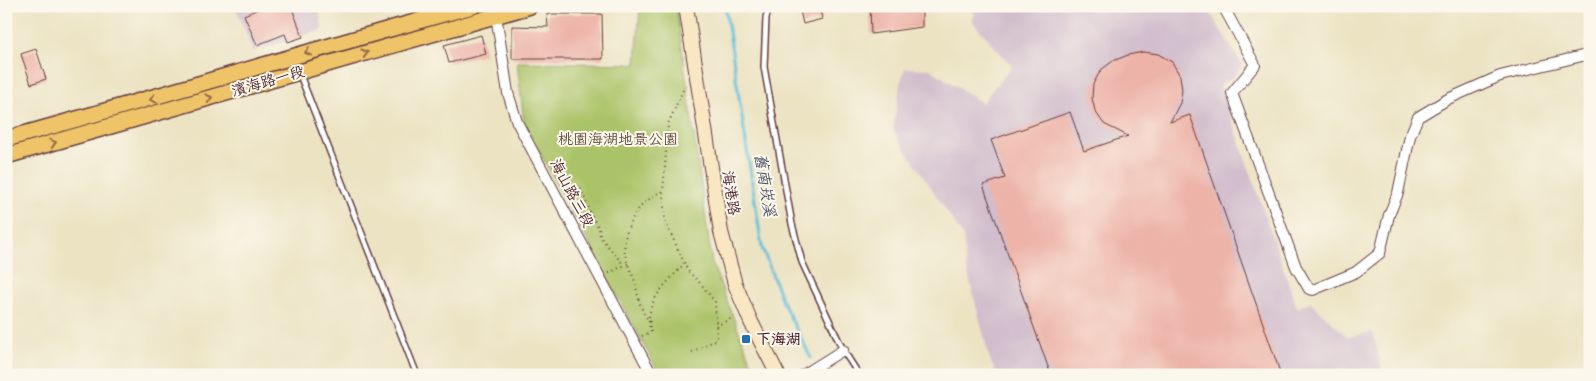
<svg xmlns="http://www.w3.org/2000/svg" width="1596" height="381" viewBox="0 0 1596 381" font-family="'Comic Neue','LXGW WenKai TC',sans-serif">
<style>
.industrial{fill:#d1bdcc}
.green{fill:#abc368;stroke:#7a714a}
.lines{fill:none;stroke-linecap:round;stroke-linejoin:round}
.stream{stroke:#5cbedb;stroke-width:3}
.building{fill:#edb3a8}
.lane-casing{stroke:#623c42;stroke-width:8}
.street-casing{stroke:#623c42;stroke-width:12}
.secondary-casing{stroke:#623c42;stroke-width:16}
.primary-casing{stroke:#623c42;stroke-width:18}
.path{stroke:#623c42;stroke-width:2;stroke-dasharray:1 4;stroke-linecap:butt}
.lane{stroke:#fff;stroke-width:5}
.street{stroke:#fff;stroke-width:10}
.secondary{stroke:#f9e7c3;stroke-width:14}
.primary{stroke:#efc469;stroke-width:15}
.oneway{stroke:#946947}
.poi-dot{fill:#1f6fb2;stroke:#fbf7ec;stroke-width:2}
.labels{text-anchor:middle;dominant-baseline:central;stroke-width:4;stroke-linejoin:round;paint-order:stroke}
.street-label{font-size:15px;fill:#4a1f2b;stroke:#fbf7ec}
.park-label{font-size:15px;fill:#67503d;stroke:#fbf7ec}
.poi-label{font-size:15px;font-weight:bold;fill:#4a1f2b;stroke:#fbf7ec;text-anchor:start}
.water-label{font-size:16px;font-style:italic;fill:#505769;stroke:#fbf7ec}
</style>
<rect width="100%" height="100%" fill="#fbf7ec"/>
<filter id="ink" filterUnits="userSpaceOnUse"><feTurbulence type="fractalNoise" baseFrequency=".02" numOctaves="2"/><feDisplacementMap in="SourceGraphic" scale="10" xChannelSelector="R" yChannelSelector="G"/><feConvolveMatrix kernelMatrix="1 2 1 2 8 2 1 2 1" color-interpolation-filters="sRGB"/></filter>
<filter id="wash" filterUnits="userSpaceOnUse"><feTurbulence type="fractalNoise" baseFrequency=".0096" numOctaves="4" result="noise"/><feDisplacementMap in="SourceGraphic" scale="20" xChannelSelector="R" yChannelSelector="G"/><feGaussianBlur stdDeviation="1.12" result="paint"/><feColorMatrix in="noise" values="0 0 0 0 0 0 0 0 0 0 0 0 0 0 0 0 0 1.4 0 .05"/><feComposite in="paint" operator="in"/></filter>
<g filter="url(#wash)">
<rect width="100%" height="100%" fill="#ece3c3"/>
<path class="industrial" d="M235 6H319L322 30 253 51Z
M973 6H1206L1242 65 1235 76 1220 85 1297 308 1310 302 1348 337 1373 332 1383 375H997L990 360 966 266 963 236 893 130 900 84 905 68 930 69 982 103 1012 66 973 22Z"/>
<path class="green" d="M640 6H676L712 263 756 375H660L524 123 517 62 636 64Z"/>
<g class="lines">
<path class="stream" d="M725 6 762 247 782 301 811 358"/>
</g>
<g id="blocks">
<path class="building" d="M265 6H291L303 37 288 42 285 34 257 45 244 15Z
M799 6H819L822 19 803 24Z
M870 6H922V27L871 34Z
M547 14H602L603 59H512V26L548 27Z
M481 35 486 54 449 63 444 45Z
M36 49 46 79 31 84 21 54Z
M1143 52 1158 54 1172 62 1180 76 1182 90 1180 103 1170 122 1190 115 1281 375H1051L983 185 1005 178 991 140 1070 112 1084 151 1128 136 1104 124 1095 111 1092 98 1093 84 1101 70 1113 61 1128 55Z"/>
</g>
</g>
<g filter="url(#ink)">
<use href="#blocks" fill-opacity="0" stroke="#623c42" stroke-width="1"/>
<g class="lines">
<g class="lane-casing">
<path id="lane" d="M769 6 766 18 764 67 792 224 802 262 843 350 859 375
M300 75 417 375"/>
</g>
<g class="street-casing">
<path id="street" d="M1223 6 1255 65 1232 93 1296 267 1309 289 1313 290 1356 272 1380 253 1389 215 1398 193 1410 136 1418 117 1448 99 1500 76 1590 54
M496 15 508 93 517 122 652 375
M803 375 843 350"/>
</g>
<g class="secondary-casing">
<path id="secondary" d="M686 6 721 232 735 284 751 322 778 375"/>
</g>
<g class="primary-casing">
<path id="primary" d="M6 139C162 96 317 48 473 6
M6 156 530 6"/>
</g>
<path class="path" d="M686 86 683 90 668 124 663 193 665 221 688 271 701 284 715 302 717 339 692 352
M567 196 581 189 592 217 599 228 600 237 624 265
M609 273 629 263
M650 322C640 311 638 296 635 282 632 272 626 262 625 253 622 234 633 212 647 201 652 197 658 193 663 190
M716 326 734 317
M642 336 651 332C642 303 667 283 684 264"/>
<use href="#lane" class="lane"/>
<use href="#street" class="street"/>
<use href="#secondary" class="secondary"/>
<use href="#primary" class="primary"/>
</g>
<defs><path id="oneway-chevron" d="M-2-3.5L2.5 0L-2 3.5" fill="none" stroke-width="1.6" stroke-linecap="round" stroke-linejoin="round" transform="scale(1.25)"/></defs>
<g class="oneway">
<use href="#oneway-chevron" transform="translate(308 52) rotate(163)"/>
<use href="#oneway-chevron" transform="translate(365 53) rotate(-16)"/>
<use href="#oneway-chevron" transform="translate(209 98) rotate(-16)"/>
<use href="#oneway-chevron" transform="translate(153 99) rotate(164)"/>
<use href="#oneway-chevron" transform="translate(53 143) rotate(-16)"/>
</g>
</g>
<rect class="poi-dot" x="741" y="334" width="10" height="10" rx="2.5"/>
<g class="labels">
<g class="street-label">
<text transform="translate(268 81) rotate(-16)">濱海路一段</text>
<text transform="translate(572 193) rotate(62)">海山路三段</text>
<text transform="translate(731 193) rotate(81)">海港路</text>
</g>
<g class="park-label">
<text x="618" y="139">桃園海湖地景公園</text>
</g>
<g class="poi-label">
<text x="756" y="339">下海湖</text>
</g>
<g class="water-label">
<text transform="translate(765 185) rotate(81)">舊南崁溪</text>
</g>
</g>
<rect width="1596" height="381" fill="none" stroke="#fbf7ec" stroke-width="25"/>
</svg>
